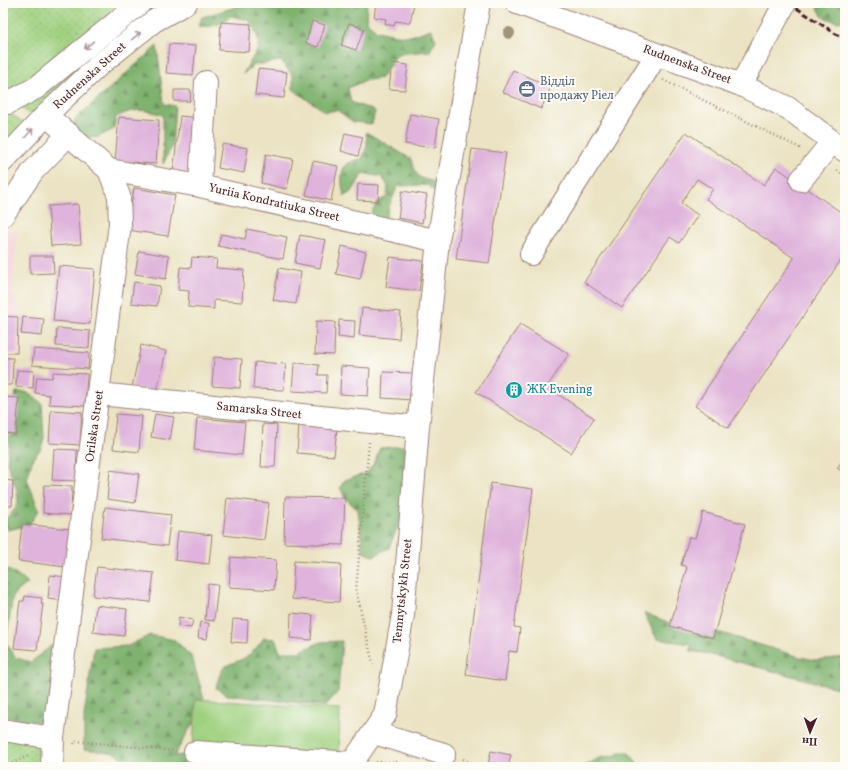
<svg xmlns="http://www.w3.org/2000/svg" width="848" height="770" viewBox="0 0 848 770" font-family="Vollkorn,serif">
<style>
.built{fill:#f5cfd9}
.grass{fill:url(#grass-dots);stroke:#747855}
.forest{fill:url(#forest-firs);stroke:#64684c}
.green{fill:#9fd07f;stroke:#747855}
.building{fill:#dfb3db}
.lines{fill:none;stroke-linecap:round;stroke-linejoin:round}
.minor-casing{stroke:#9a8177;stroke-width:24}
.path{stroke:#9a8177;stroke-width:2.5;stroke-dasharray:1 3;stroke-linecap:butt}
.minor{stroke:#fff;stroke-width:22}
.rail{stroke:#4a1f2b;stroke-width:3;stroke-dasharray:6 3;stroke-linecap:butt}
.tree{fill:#a1947d}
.oneway{stroke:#ae9aa0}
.labels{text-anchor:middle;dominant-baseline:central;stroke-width:4;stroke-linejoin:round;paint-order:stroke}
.street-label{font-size:12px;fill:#4a1f2b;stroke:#fdfcf7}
.service-label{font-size:12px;fill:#4e5e75;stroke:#fdfcf7;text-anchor:start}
.culture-label{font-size:12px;fill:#0d838f;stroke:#fdfcf7;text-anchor:start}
</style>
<defs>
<pattern id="grass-dots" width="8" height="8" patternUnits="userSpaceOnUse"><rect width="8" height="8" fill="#9fd07f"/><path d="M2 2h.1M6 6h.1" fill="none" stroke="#8ab26e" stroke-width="1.8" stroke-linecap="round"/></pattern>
<pattern id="forest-firs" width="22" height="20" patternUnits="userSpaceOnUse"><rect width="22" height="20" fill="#7fb26e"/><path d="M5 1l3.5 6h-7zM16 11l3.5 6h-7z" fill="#6a905b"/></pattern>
</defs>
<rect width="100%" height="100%" fill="#fdfcf7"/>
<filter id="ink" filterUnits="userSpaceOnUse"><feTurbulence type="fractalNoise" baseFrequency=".025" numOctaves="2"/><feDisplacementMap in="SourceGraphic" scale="8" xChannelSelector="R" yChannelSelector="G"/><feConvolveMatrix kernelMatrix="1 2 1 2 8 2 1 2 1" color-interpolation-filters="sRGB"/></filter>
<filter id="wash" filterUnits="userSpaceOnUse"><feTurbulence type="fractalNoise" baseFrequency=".012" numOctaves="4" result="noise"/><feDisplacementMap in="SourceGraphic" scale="16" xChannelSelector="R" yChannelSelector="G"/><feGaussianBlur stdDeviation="0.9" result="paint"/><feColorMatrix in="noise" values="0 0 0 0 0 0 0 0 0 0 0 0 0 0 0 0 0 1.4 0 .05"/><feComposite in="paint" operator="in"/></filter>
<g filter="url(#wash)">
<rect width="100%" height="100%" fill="#ebe3c3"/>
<path class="built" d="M3 230 17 231 12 293 20 313 19 355H3Z"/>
<path class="grass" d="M3 3H122C99 22 28 87 3 91Z
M156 3H162L96 55 31 117 21 107 49 90Z
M10 113 24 124 3 148V114Z
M3 737 34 741 41 753 39 767H3Z"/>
<path class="forest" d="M249 3H367L366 21 377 31 396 35 411 36 431 29 436 40 430 51 404 53 396 56 381 78 364 81 348 88 351 102 375 111 372 124 353 122 337 110 325 112C315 103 303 98 293 89V76L281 61 254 65 243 74C256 49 267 48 249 20L231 16 218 25 198 28 202 17Z
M815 3H845V21L837 22 823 17Z
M157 46 164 104 175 106 172 146 163 164V115C143 109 135 108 116 117L114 129 96 138 79 135 74 120Z
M366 132 411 159C417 180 419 178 440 183L436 192 428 185 398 186 389 206 385 220 369 218 377 202 387 197 388 186 382 177 363 173 352 192 344 196C340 176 338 162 362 159L367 145Z
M16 392H26L42 403 44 438 41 449 33 458 27 479 39 510 29 525 8 530 3 525V521L12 513 18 503 17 490 7 463 10 430Z
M403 446 406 451 408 500 389 548 373 556 363 552 358 510 345 498 340 487 345 480 367 473 374 463 380 448Z
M3 566 28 583 13 595 6 642 16 658 31 662 51 646H63L50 723 3 717Z
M644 613 673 624 718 632 800 657 815 660 845 657V690L708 654 691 651V644L657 639Z
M150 635 175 640 192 657 205 703 174 756 182 755 193 759 198 767H147L148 763 145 767H133L115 753 84 749V716L94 648 128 646Z
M264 638 275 639 280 652H298L321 642 342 641 338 692 325 706 227 695 216 688C223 657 229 669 249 655 255 651 260 643 264 638Z
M622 752H628L641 767H583L599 758 614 756Z"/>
<path class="green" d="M196 699 340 709 339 755 193 745Z"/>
<g id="blocks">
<path class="building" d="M376 3H414L410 23 395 21 394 26 385 24 386 19 374 17Z
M312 21 325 25 318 47 306 43Z
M221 22 251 24 249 52 219 50Z
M349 23 364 29 356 50 341 45Z
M169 44 196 46 193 75 166 73Z
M392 63 408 65 405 90 389 89Z
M258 69 287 72 284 98 255 95Z
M513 70 551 87 541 109 502 92Z
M174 90H191L190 101H174Z
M410 114 439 119 435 148 405 144Z
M180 116 201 118 194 174 173 172Z
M119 117 159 120 156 164 115 161Z
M686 132 764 185 776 167 845 215V254L728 428 695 406 794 258 706 199 713 189 697 179 681 203 698 215 679 243 670 237 622 308 584 282Z
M345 133 363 137 358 156 341 151Z
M222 144 248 148 244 173 218 168Z
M472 149 506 153 489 263 456 259Z
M266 154 293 159 287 189 261 183Z
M313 161 338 166 331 201 306 195Z
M358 184 379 185 378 201 357 200Z
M134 188 175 195 168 236 127 230Z
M402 191 427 195 422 223 398 218Z
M78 204 81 244 51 246 48 206Z
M247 229 287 237 283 259 218 246 221 234 245 239Z
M300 235 326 240 320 268 295 263Z
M342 246 366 252 360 279 336 274Z
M139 251 169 256 166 279 135 274Z
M30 256H53L54 273 30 274Z
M192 257 217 259 216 268 244 270 242 302 214 300V309L188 307 189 291 178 290 180 267 191 268Z
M390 257 423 261 419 291 386 287Z
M59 266 95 269 90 324 53 321Z
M279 268 301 272 296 304 273 300Z
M134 282 160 286 157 306 131 303Z
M362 308 401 312 399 339 359 335Z
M3 316 18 317 17 353H3Z
M23 317 44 319 42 336 21 334Z
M339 320 355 321 354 339 338 337Z
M316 321 335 322 334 355 315 354Z
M520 324 569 354 547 387 594 418 571 453 476 392Z
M57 328 90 331 89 348 56 346Z
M141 345 166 351 157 392 132 387Z
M34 349 89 353 88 369 32 365Z
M214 357 242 359 240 388 212 386Z
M3 358H13L12 385H3Z
M255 362 286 364 284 390 253 389Z
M294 363 319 365 318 375H327L326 393 292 391Z
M341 366 370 368 368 396 340 394Z
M17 370 34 371 33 388 16 387Z
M53 372 87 374 85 406 49 404 50 395 35 393 37 377 52 378Z
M383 372 415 373 414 400 382 398Z
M5 397 19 398 16 434 3 433Z
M51 410 82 412 80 445 49 443Z
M116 414 142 416 139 452 113 449Z
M155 414 174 417 170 440 151 437Z
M197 418 245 422 242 455 194 450Z
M263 424 277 425 275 467H261Z
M299 425 337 428 334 456 297 453Z
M54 449 77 450 76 481 52 480Z
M845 457V473L837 468Z
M110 470 139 474 135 503 107 499Z
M3 480 13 481 12 506 3 505Z
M491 483 533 489 514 627 520 628 517 652 509 651 505 681 466 675Z
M44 485 72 486 71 515 43 513Z
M285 497 345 498 343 545 284 543Z
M227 498 269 503 264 540 223 535Z
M105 507 171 515 167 546 101 538Z
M703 512 745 524 713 638 670 626 687 567 681 565 689 537 695 538Z
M22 524 70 529 66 567 18 561Z
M178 531 212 535 209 564 175 560Z
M231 557 276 560 274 590 229 587Z
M294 561 341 564 339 602 292 599Z
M97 567 154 573 150 602 93 596Z
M50 575 66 577 64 601 48 599Z
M208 584 218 585 214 621 205 620Z
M25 596 42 598 41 604H43L37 650 14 648 20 601H24Z
M96 605 127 609 124 636 93 632Z
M291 613 313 615 311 640 290 638Z
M179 617 193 620 191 628 178 626Z
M233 619 248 620 247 643 231 642Z
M200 622 209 623 207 639 198 638Z
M491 751 511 755 508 767 488 764Z"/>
</g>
</g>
<g filter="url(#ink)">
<use href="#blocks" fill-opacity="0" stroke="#9a8177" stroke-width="1"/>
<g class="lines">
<g class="minor-casing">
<path id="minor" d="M517 3 741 85 788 108 845 151
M741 85 785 3
M3 103H8L36 88 140 3
M46 115 109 170 119 196 120 224 53 738 52 767
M3 161 46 115 99 65 154 21 186 3
M109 170 200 186 438 241
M801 180 832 142
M200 186 206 82
M3 215 33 171 69 134
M531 254 657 54
M99 394 418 427
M3 730 53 738
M374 733 444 754
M195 752 352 763
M351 767 352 763 385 715 403 615 418 427 438 241 479 3"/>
</g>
<path class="path" d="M663 80 802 149
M837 170 845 176
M369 442 356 590 373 664
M74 744 75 741 176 751
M463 759 479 767
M376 762H397
M460 765 467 767
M5 767 29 755"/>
<use href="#minor" class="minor"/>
<path class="rail" d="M789 3 845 40"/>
</g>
<circle class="tree" cx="509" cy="33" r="6"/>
<defs><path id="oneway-shaft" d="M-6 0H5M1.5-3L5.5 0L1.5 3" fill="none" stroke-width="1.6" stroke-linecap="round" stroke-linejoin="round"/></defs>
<g class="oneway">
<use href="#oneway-shaft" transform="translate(136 36) rotate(-39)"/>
<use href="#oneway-shaft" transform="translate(89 45) rotate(141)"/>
<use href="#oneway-shaft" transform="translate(29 133) rotate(-48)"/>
</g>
</g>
<defs>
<g id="office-disc" transform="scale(0.9)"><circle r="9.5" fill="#5c6f8a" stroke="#fdfcf7"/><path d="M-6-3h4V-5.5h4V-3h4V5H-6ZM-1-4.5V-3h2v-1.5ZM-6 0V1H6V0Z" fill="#fff"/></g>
<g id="building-disc" transform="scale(0.9)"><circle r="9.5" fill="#0f9aa8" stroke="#fdfcf7"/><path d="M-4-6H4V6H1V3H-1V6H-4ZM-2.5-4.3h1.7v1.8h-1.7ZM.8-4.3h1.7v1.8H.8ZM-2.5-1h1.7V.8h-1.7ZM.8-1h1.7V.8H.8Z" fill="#fff"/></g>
</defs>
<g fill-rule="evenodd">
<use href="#office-disc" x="527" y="89"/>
<use href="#building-disc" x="514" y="390"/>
</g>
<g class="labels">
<g class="street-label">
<text transform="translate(687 65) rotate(20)">Rudnenska Street</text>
<text transform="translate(90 76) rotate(-42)">Rudnenska Street</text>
<text transform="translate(274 203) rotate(13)">Yuriia Kondratiuka Street</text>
<text transform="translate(259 411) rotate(6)">Samarska Street</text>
<text transform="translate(95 426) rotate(-82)">Orilska Street</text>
<text transform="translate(403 591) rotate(-84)">Temnytskykh Street</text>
</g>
<g class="service-label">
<text x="540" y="82">Відділ<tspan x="540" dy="14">продажу Ріел</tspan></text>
</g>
<g class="culture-label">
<text x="527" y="390">ЖК Evening</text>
</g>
</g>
<rect width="848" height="770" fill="none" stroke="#fdfcf7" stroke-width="16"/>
<g transform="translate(810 732) rotate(182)" stroke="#fdfcf7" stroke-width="3" paint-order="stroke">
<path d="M0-3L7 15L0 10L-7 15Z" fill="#4a1f2b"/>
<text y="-6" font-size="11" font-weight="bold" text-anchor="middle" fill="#4a1f2b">Пн</text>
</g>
</svg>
